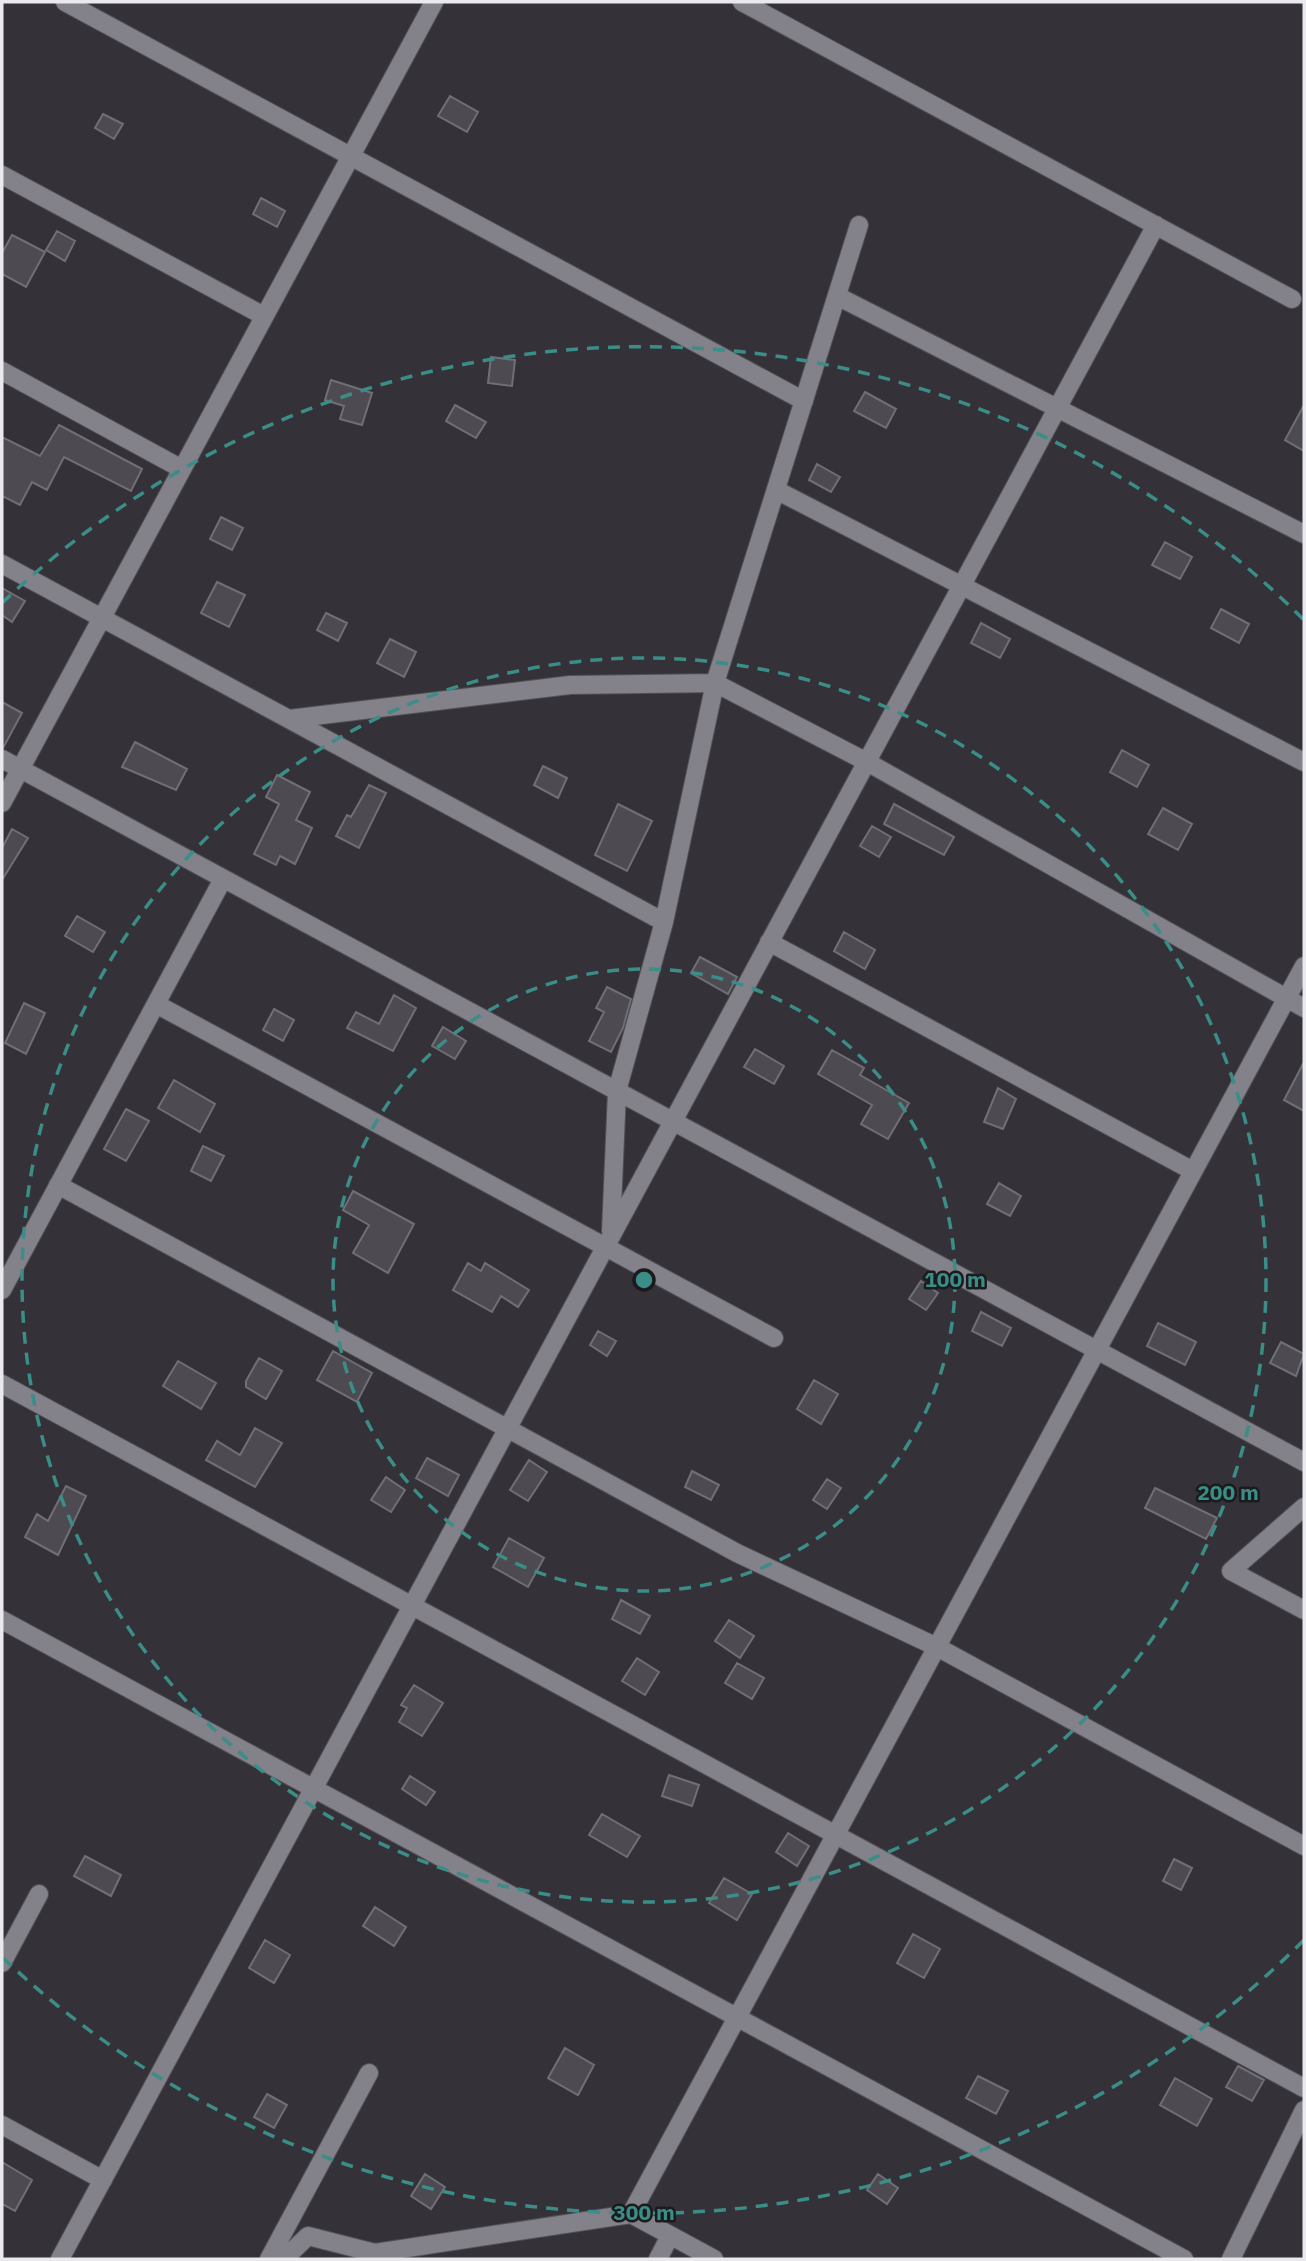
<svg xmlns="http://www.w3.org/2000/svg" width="1306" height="2261" viewBox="0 0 1306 2261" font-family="'IBM Plex Sans',sans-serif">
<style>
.building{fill:#4d4a52;stroke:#706e76;stroke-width:2}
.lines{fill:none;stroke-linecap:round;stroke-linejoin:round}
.minor-casing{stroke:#515055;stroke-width:20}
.minor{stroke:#838189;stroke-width:18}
.ring{fill:none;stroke:#3b8d87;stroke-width:3.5;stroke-dasharray:12 9}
.centre{fill:#3b8d87;stroke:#1b1a1d;stroke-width:3.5}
.ring-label{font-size:21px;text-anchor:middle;font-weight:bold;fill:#3b8d87;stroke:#1b1a1d;stroke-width:5;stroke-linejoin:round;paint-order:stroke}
</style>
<rect width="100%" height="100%" fill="#343238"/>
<path class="building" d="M450 96 478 112 467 132 438 116Z
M103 114 123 124 114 139 95 128Z
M261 198 285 211 277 227 253 214Z
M57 231 75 241 65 261 46 250Z
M12 235 45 252 26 287 2 274V253Z
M491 357 515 360 512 386 488 383Z
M331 380 372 393 362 425 340 419 344 406 325 400Z
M865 392 896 409 886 428 854 411Z
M455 405 486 422 476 438 446 421Z
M1304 405V451L1285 440Z
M59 425 142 469 131 491 64 457 47 490 32 482 20 505 2 496V437L40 456Z
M817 464 840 477 831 492 809 480Z
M221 517 243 528 232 550 210 539Z
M1165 542 1192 557 1180 579 1152 565Z
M217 582 245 595 229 627 201 613Z
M2 588 25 601 12 622 2 615Z
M1221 609 1249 624 1239 643 1211 628Z
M326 613 347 623 338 641 317 630Z
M981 623 1010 639 1000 658 971 643Z
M390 639 416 652 404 677 377 663Z
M2 702 22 713 3 748H2Z
M135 742 187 769 176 790 122 767Z
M1122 750 1149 765 1137 787 1110 772Z
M543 766 567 778 558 798 534 785Z
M277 775 310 792 296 820 312 828 295 864 280 856 276 865 254 854 279 804 266 797Z
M369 785 386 793 359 848 336 836 347 815 351 817Z
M618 804 652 821 627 871 595 855Z
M894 804 954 837 944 855 884 824Z
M1163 808 1192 824 1178 850 1148 834Z
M872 826 891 837 879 857 860 846Z
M12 829 28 838 2 880V848Z
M77 916 105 932 93 952 65 936Z
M844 932 875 950 865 969 834 951Z
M700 957 737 977 728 994 691 973Z
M607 987 631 999 623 1028 611 1052 589 1041 604 1012 596 1008Z
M394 995 416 1008 393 1051 347 1028 356 1012 379 1024Z
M24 1003 45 1013 26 1054 5 1043Z
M274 1009 294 1020 283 1041 263 1030Z
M443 1027 466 1041 455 1059 432 1046Z
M755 1049 784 1066 774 1084 744 1067Z
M832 1050 864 1068 860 1075 909 1103 888 1139 861 1124 872 1105 818 1074Z
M1304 1062V1111L1284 1100Z
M174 1080 215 1104 200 1132 158 1108Z
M998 1088 1016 1099 1003 1129 984 1122Z
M126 1109 149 1121 126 1161 104 1149Z
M203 1146 224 1156 211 1181 191 1171Z
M999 1183 1021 1196 1010 1216 987 1204Z
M353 1191 414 1224 388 1273 353 1253 369 1225 343 1210Z
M468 1263 481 1271 485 1263 529 1290 518 1307 501 1296 492 1312 453 1290Z
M921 1281 938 1293 926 1310 909 1299Z
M981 1312 1011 1328 1002 1346 972 1331Z
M1158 1323 1196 1342 1185 1365 1147 1346Z
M598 1331 616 1341 607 1356 590 1345Z
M1281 1342 1304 1354 1296 1376 1270 1363Z
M333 1351 372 1373 357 1402 317 1380Z
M259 1358 282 1371 266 1399 246 1387V1381Z
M178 1361 216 1383 201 1409 163 1386Z
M814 1380 838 1394 821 1424 797 1409Z
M255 1428 282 1443 255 1487 206 1460 217 1441 240 1455Z
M427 1458 459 1475 448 1496 416 1478Z
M529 1460 547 1472 528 1501 510 1490Z
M692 1471 719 1485 711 1500 685 1487Z
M386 1477 405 1490 391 1512 371 1500Z
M827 1479 841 1488 827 1509 813 1500Z
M66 1486 86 1496 58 1555 25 1537 37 1514 48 1521Z
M1155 1488 1217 1518 1206 1539 1145 1508Z
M509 1538 544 1558 528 1587 493 1567Z
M621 1600 650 1616 640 1634 612 1619Z
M729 1620 754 1636 740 1658 715 1641Z
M637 1658 659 1672 645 1695 622 1681Z
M737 1663 764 1678 752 1699 725 1683Z
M414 1685 443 1703 422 1736 399 1722 407 1708 401 1705Z
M669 1775 699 1785 692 1806 662 1796Z
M410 1776 435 1792 426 1805 402 1789Z
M602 1814 640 1836 627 1857 589 1835Z
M788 1833 809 1846 797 1866 776 1852Z
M85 1856 121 1875 111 1896 74 1876Z
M1174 1859 1192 1868 1181 1890 1163 1881Z
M724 1878 752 1894 737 1920 709 1903Z
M375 1907 406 1927 394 1946 363 1926Z
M913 1934 940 1949 924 1978 897 1963Z
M265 1940 290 1955 274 1983 249 1968Z
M565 2048 594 2065 578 2095 548 2078Z
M1238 2066 1264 2080 1252 2101 1226 2087Z
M978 2076 1008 2091 996 2114 966 2098Z
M1175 2078 1212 2099 1197 2126 1160 2105Z
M267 2094 287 2105 274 2128 254 2117Z
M2 2162 32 2180 15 2211 2 2204Z
M425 2174 445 2187 431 2209 411 2196Z
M878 2174 898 2188 887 2204 867 2190Z"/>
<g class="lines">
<g class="minor-casing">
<path id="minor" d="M65 2 804 401
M742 2 1292 299
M2 175 264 316
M837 296 1304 534
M2 371 182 469
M776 490 1304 762
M2 564 664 922
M289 719 570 685 715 683 867 762 1304 1008
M2 759 1304 1462
M2 803 434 2
M769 942 1193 1171
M156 1004 774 1338
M58 1185 737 1553 937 1647 1304 1846
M611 1231 617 1091 664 922 715 683 859 225
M2 1290 223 879
M2 1384 1304 2088
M1304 1507 1231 1571 1304 1610
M2 1620 1184 2259
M2 1963 39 1894
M2 2125 103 2180
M631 2214 1304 966
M60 2259 1156 225
M269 2259 369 2073
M284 2259 308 2236 375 2253 631 2214 714 2259
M658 2259 670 2236
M1231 2259 1304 2110"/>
</g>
<use href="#minor" class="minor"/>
</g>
<g class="ring">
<circle cx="644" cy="1280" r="311"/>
<circle cx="644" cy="1280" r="622"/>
<path d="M1304 1940A933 933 0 0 1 2 1957M2 603A933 933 0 0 1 1304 620"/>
</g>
<circle cx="644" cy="1280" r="10" class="centre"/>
<g class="ring-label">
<text x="955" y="1287">100 m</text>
<text x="1228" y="1500">200 m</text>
<text x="644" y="2220">300 m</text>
</g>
<rect width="1306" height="2261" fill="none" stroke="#eae9ed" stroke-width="7"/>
</svg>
